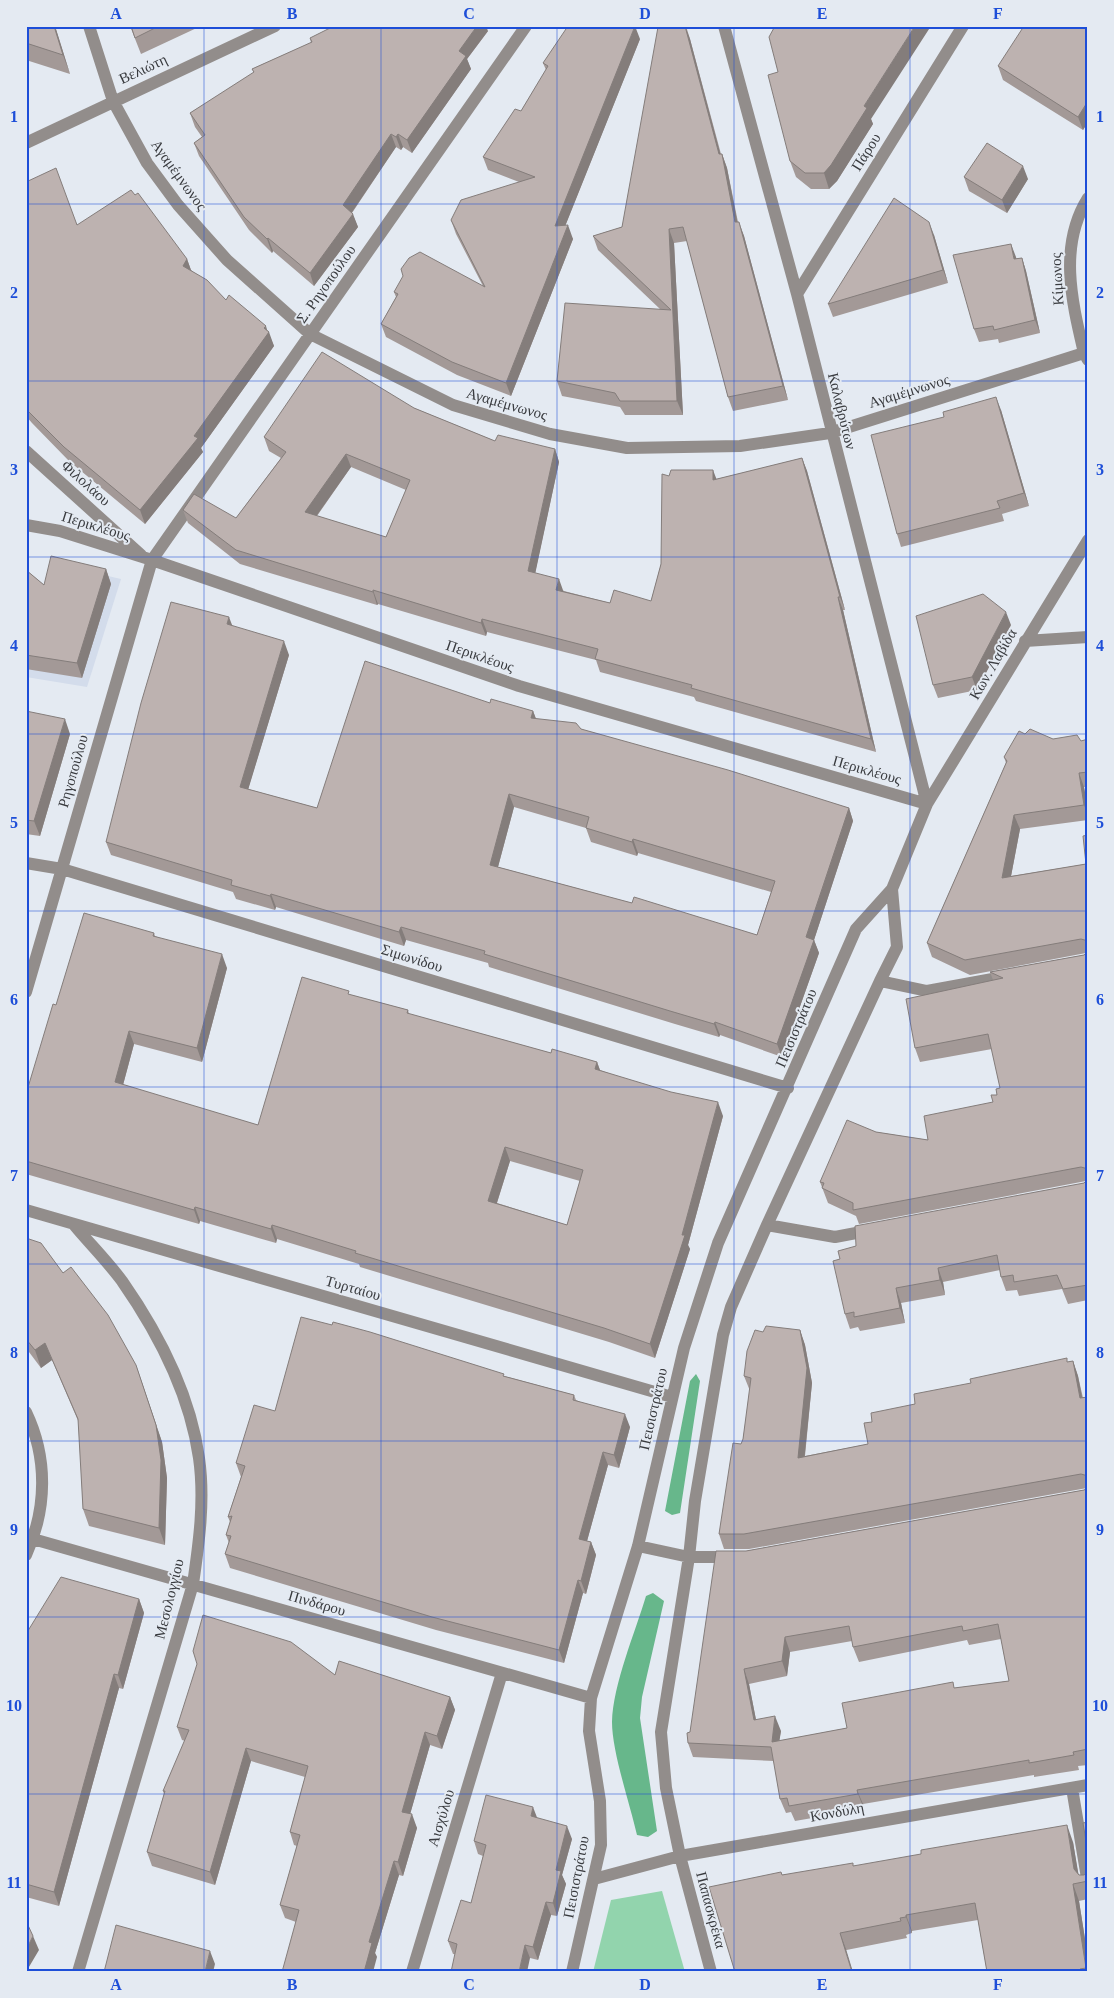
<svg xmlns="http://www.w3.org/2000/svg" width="1114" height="1998" viewBox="0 0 1114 1998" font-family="'Times New Roman',serif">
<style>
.built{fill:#d3dceb}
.green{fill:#92d4ad}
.forest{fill:#67b78b}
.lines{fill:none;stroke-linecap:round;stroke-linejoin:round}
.minor{stroke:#928d8b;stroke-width:12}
.wall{fill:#a39997;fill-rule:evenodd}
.shaded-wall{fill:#847d7b}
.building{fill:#bdb2b0;stroke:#847d7b;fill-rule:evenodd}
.grid{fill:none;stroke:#1d4ed8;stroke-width:1;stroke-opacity:0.55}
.labels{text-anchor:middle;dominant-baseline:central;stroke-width:4;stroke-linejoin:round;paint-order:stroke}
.street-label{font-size:15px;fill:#393b3f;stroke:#e4eaf2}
.neatline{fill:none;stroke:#1d4ed8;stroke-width:2}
.grid-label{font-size:16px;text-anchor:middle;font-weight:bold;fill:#1d4ed8}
</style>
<rect width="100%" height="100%" fill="#e4eaf2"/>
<path class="built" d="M52 563 121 579 87 687 26 677Z"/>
<path class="green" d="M662 1891 685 1972H593L611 1900Z"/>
<path class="forest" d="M696 1374 700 1381 680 1513 672 1515 665 1511 690 1381Z
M653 1593 664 1601 642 1697 640 1718 657 1831 648 1837 637 1835C630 1804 612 1752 612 1722 613 1684 635 1633 646 1596Z"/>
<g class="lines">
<path class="minor" d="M89 26 113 101 147 163 178 205 227 260 310 334 453 405 550 434 627 448 740 446 830 433 1084 353
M724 26 797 294 927 804
M26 143 275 26
M1088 198C1058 246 1072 302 1084 353L1088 360
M797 294 963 26
M26 451 141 555
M26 525 60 531 152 560 519 686 927 804
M1025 641 1088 637
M26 863 62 869 788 1088
M880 981 927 991 1009 976
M26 992 152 560 526 26
M26 1210 672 1397
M767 1225 835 1237 872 1230
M75 1226C90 1244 108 1262 122 1281 159 1334 190 1394 199 1458 205 1500 199 1543 193 1584L78 1972
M26 1412C48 1458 47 1509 26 1555
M33 1539 591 1698
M638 1546 689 1557H731
M1072 1788 1088 1884
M594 1879 680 1856 1088 1785
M412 1972 502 1673
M572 1972 601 1845 600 1801 589 1731 591 1698 638 1546 684 1348 718 1243 856 929 892 889
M711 1972 680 1856 666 1788 661 1732 689 1557 695 1501 723 1335 731 1307 767 1225 880 981 897 947 892 889 927 804 1088 540"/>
</g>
<path class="wall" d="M26 26H55L70 74 26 60Z
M130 26H201L141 54Z
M686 26 690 39 721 154H722L727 168 738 222 744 236 788 400 733 411 728 397 687 241 674 243 683 415H625L620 407 562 396 557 381 660 309 598 250 593 236 622 227 668 28Z
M1088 26V122L1083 130 1003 80 998 66Z
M488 31 467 59 471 69 412 153 403 147 401 150 396 147 352 213 358 227 314 286 273 251 272 253 249 230 199 156 194 143 202 137 195 127 190 113 254 73 252 69 311 43 310 38Z
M640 39 565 226 573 239 511 396 457 375 386 337 381 324 396 297 394 292 483 286 456 234 451 220 519 182 488 170 483 157 521 111 546 70 543 63Z
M778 72 871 119 873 124 837 181 829 189H811L796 177 790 161Z
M964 177 1028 179 1007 213 969 191Z
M26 182 77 225 187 259 191 270 226 300 267 330 274 346 201 448 203 452 145 524 69 461 32 423 26 416Z
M934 235 948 283 833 317 828 304Z
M1016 257V259L1022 258 1026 271 1040 333 999 343 998 339 979 342 974 329Z
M414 408 495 441 555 449 559 462 535 573 564 591 610 603 651 601 661 564 669 476 717 479 802 458 807 471 845 610H843L876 752 696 701 694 697 600 672 596 660 487 632 486 636 378 604 377 605 240 564 188 523 183 510 236 518 281 458 269 451 264 437ZM351 467 406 490 386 537 317 516Z
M1001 410 1029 506 1002 514 1004 521 901 547 897 534Z
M106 569 111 584 82 678 26 669V570L44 585Z
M1011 625 977 690 938 698 933 685Z
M232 626 289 655 248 789 317 808 490 703 533 711 536 719 581 729 849 808 853 821 814 940 819 953 782 1057 720 1035 719 1037 675 1024 489 967 488 963 406 940 404 946 276 907 275 910 236 899 233 892 111 855 106 842ZM514 807 586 828 591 842 637 856 638 853 771 892 757 935 632 903 498 867Z
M26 711 70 734 40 836 26 834Z
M1025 734 1053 739 1081 741 1088 739V787H1084L1088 809V820L1020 829 1011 876 1086 864 1088 835V1300L1068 1304 1062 1289 1019 1296 1017 1290 1006 1291 1001 1277 1000 1270 943 1282 945 1295 901 1303 905 1323 860 1331 858 1327 850 1329 845 1314 840 1259 1084 1183 1086 1181 859 1224 856 1216 828 1203 820 1182 876 1132 928 1140 993 1102 1000 1088 992 1049 920 1062 915 1048 993 980 990 972 1084 955 1086 953 970 975 932 957 927 943 1006 763 1004 757Z
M154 933 155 936 227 968 202 1062 134 1044 123 1085 258 1125 351 995 408 1010 409 1014 551 1053 597 1062 600 1070 723 1116 688 1245 690 1249 655 1358 609 1342 360 1267 359 1264 277 1239 276 1243 200 1221 199 1224 26 1174V1094L56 1005ZM510 1161 580 1181 567 1225 497 1203Z
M26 1238 142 1383 162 1442 167 1478 165 1545 89 1526 83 1509 79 1423 52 1360 41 1368 26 1348Z
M800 1330 805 1345 812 1383 805 1456 868 1444 872 1422 915 1404 971 1383 1073 1361 1078 1376 1083 1398 1088 1397V1765L1078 1766 1079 1770 1034 1777V1775L863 1804 864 1809 795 1821 791 1812 786 1813 780 1799 774 1761 693 1757 688 1743 690 1732 746 1551 1084 1490 1087 1488 749 1549H724L719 1534 743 1439 750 1391 744 1376 763 1332ZM1001 1639 1009 1681 955 1688 847 1728 779 1741 781 1731 756 1720 749 1684 787 1676 790 1652 852 1641 853 1647 859 1662 967 1640 969 1645Z
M504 1376 574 1395 576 1400 630 1427 619 1468 608 1465 587 1541 591 1542 596 1555 586 1594 583 1593 564 1663 436 1630 230 1568 225 1554 229 1543 226 1535 230 1522 228 1517 241 1477 236 1463 275 1411Z
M139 1599 144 1613 123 1689 119 1688 59 1906 26 1897V1634Z
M335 1675 450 1697 455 1710 442 1749 430 1745 410 1814 417 1828 403 1876 399 1875 375 1953 377 1957 296 1922 285 1918 280 1905 297 1846 294 1845 290 1832 305 1777 251 1761 215 1885 152 1866 147 1852 164 1794 163 1791 185 1741 182 1740 177 1727Z
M537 1818 572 1839 562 1875 566 1884 557 1916 551 1915 538 1960 530 1958 453 1954 448 1941 471 1903 483 1856 478 1854 474 1841Z
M1073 1842 1078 1874 1088 1881V1899L1079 1901 1088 1958V1972H987L978 1920 912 1931V1933L906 1935 907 1938 735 1972 782 1875Z"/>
<path class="shaded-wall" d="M54 26H55L70 74 63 55Z
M477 26H486L488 31 467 59 471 69 412 153 407 140 459 51Z
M635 26 640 39 560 239 555 226Z
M685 26 690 39 724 168 719 154Z
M915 26H931L871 119 873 124 837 181 829 189 824 173 864 106Z
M1088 101V122L1083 130 1078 117Z
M391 134 396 147 348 218 343 205Z
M398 134 403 147 401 150 396 137Z
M722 154 727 168 740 236 735 222Z
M1023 166 1028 179 1007 213 1002 200Z
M353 214 358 227 314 286 310 273Z
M739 222 744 236 788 400 783 386Z
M929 222 934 235 948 283 943 270Z
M568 225 573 239 511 396 506 383Z
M669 229 674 243 683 415 677 401Z
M268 238 273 251 272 253 267 239Z
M1011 244 1016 257 1019 272 1014 259Z
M1022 258 1026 271 1040 333 1035 320Z
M187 259 192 273 183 266Z
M266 326 268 333 269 332 274 346 201 448 203 452 145 524 140 510 194 436Z
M996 397 1001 410 1029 506 1024 493Z
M555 449 559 462 533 584 528 571Z
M346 454 351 467 310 525 305 512Z
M802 458 807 471 845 610 840 597Z
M713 470 718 483 713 480Z
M106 569 111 584 82 678 77 663Z
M559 579 564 593 556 590Z
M373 590 378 604 377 605 373 592Z
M838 597 843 610 876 752 871 739Z
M1006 612 1011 625 977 690 972 677Z
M229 617 234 630 227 624Z
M482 619 487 632 486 636 481 623Z
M284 641 289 655 245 800 240 787Z
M533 711 538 724 531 718Z
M65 719 70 734 40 836 34 821Z
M1079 773 1084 787 1088 809V815L1084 805Z
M509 794 514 807 495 878 490 865Z
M849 808 853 821 814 940 819 953 782 1057 777 1044 806 937Z
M1014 815 1020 829 1008 892 1002 878Z
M633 839 638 853 637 856 632 842Z
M271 894 276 907 275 910 270 896Z
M401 927 406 940 404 946 399 932Z
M222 954 227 968 202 1062 197 1048Z
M715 1022 720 1035 719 1037 714 1024Z
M129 1031 134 1044 120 1096 115 1082Z
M597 1062 602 1076 595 1069Z
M718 1102 723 1116 688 1245 690 1249 655 1358 650 1344 682 1235Z
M505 1147 510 1161 493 1215 488 1201Z
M195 1207 200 1221 199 1224 194 1210Z
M272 1225 277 1239 276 1243 271 1229Z
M938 1268 943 1282 945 1295 940 1280Z
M896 1288 901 1303 905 1323 900 1308Z
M800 1330 805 1345 812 1383 803 1472 798 1458Z
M45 1343 52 1360 41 1368 35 1350Z
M1073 1361 1078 1376 1085 1413 1080 1398Z
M136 1365 162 1442 167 1478 165 1545 159 1528Z
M625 1414 630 1427 619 1468 614 1455Z
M603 1452 608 1465 584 1552 579 1539Z
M591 1542 596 1555 586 1594 581 1581Z
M578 1580 583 1593 564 1663 559 1650Z
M139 1599 144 1613 123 1689 118 1675Z
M785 1637 790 1652 787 1676 782 1661Z
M744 1669 749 1684 759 1735 754 1720Z
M114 1674 119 1688 59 1906 54 1892Z
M450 1697 455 1710 442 1749 437 1736Z
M775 1716 781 1731 777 1756 772 1742Z
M425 1732 430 1745 407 1825 402 1812Z
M246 1748 251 1761 215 1885 210 1872Z
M857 1790 863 1804 864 1809 858 1794Z
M533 1807 538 1820 531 1816Z
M412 1814 417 1828 403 1876 398 1862Z
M1067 1825 1073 1842 1080 1883 1074 1869Z
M567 1826 572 1839 562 1875 566 1884 557 1916 553 1903 556 1870Z
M394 1861 399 1875 375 1953 377 1957 373 1972H364L369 1942Z
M1073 1884 1079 1901 1088 1958V1972L1086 1968Z
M546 1902 551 1915 538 1960 533 1947Z
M906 1915 912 1931V1933L906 1917Z
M840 1933 846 1949 853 1972H852Z
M33 1936 39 1950 26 1972V1950Z
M525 1945 530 1958 527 1972H519Z
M210 1951 215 1964 213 1972H205Z"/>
<path class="building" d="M26 26H54L63 55 26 43Z
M131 26H159L135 38Z
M334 26H477L459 51 466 56 407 140 398 134 396 137 391 134 343 205 353 214 310 273 268 238 267 239 244 217 194 143 205 135 190 113 254 72 252 69 312 42 310 38Z
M568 26H635L555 226 568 225 506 383 452 362 381 324 398 294 394 292 403 276 401 269 409 258 420 252 485 287 451 220 461 200 535 177 483 157 515 109 521 111 548 66 543 63Z
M676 26H685L719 154H722L735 222H739L783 386 728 397 683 227 669 229 677 401H620L615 393 557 381 565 303 671 310 593 236 622 227 658 27 668 28Z
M775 26H915L864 106 867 108 831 165 824 173H805L790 161 768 75 778 72 769 37Z
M1024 26H1088V101L1078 117 998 66Z
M987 143 1023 166 1002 200 964 177Z
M56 168 77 225 131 190 135 195 138 193 187 259 183 266 207 280 226 300 229 295 266 326 264 328 269 332 194 436 198 438 140 510 64 447 26 409V182Z
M894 198 929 222 943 270 828 304Z
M1011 244 1014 259 1022 258 1035 320 994 330 993 326 974 329 953 255Z
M322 352 414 408 495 441 498 435 555 449 528 571 559 579 556 590 610 603 614 590 651 601 661 564 662 474 669 476 671 470H713V480L802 458 840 597H838L871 739 691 688 692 685 595 659 598 649 482 619 481 623 373 590V592L236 550 183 510 194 494 236 518 286 452 264 437ZM346 454 410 480 386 537 305 512Z
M996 397 1024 493 997 501 1000 508 897 534 871 435 944 417 943 412Z
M51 556 106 569 77 663 26 655V570L44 585Z
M983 594 1006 612 972 677 933 685 916 616Z
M171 602 229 617 227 624 284 641 240 787 317 808 365 661 490 703 491 699 533 711 531 718 576 723 581 729 728 770 849 808 806 937 814 940 777 1044 715 1022 714 1024 670 1011 484 954 485 951 401 927 399 932 271 894 270 896 231 885 232 880 106 842 141 703ZM509 794 589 817 586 828 632 842 633 839 775 881 757 935 634 897 632 903 490 865Z
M26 711 65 719 34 821 26 820Z
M1030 729 1053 739 1077 735 1081 741 1088 739V772L1079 773 1084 805 1014 815 1002 878 1086 864 1083 836 1088 835V941L1081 939 965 960 927 943 1007 761 1004 757 1019 731 1025 734Z
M84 913 154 933 153 936 222 954 197 1048 129 1031 115 1082 258 1125 302 977 349 991 348 994 408 1010 407 1013 551 1053 552 1049 597 1062 595 1069 671 1092 718 1102 682 1235H685L650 1344 604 1328 355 1253 356 1251 272 1225 271 1229 195 1207 194 1210 26 1161V1094L53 1004 56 1005ZM505 1147 583 1170 567 1225 488 1201Z
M1088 952V1169L1081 1167 853 1210V1203L822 1188 824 1183 820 1182 847 1120 876 1132 928 1140 924 1116 993 1102 991 1095H997L996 1089 1000 1088 988 1034 915 1048 906 999 1003 978 990 972 1084 955Z
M1088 1179V1285L1063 1289 1057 1275 1014 1282 1013 1275 1001 1277 997 1255 938 1268 940 1280 896 1288 900 1308 854 1317V1312L845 1314 833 1261 840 1259 838 1251 856 1246 855 1226 1084 1183Z
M26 1238 41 1243 63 1273 71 1267 108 1315 136 1365 156 1425 161 1460 159 1528 83 1509 78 1419 45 1343 35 1350 26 1339Z
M301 1317 332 1325 333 1322 370 1332 504 1374 503 1376 574 1395 573 1400 625 1414 614 1455 603 1452 579 1539 591 1542 581 1581 578 1580 559 1650 432 1617 225 1554 231 1536 226 1535 232 1516 228 1517 245 1466 236 1463 254 1405 275 1411Z
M766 1326 800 1330 807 1368 798 1458 868 1444 864 1423 872 1422 871 1413 915 1404 914 1394 971 1383 970 1379 1067 1358V1362L1073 1361 1080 1398 1088 1397V1476L1081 1474 744 1534H719L733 1443 741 1444 743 1439 751 1378 744 1376 747 1351 755 1330 763 1332Z
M1088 1488V1749L1073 1752 1074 1755 1029 1763V1760L857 1790 858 1794 789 1806 787 1798 780 1799 771 1747 688 1743 687 1733 690 1732 716 1551H746L1084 1490ZM998 1624 1009 1681 954 1688 953 1682 842 1703 847 1728 772 1742 775 1716 754 1720 744 1669 782 1661 785 1637 849 1626 853 1647 962 1626 963 1631Z
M61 1577 139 1599 118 1675 114 1674 54 1892 26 1884V1634Z
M203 1615 291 1642 335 1675 339 1661 450 1697 437 1736 425 1732 402 1812 412 1814 398 1862 394 1861 369 1942 372 1943 364 1972H282L299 1910 280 1905 300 1835 290 1832 308 1766 246 1748 210 1872 147 1852 165 1791H163L189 1730 177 1727 197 1664 193 1651Z
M486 1795 533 1807 531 1816 567 1826 556 1870 561 1871 553 1903 546 1902 533 1947 525 1945 519 1972H451L457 1944 448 1941 461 1900 471 1903 486 1845 474 1841Z
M1088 1822V1853L1083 1823Z
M1067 1825 1074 1869 1079 1875H1084L1088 1872V1881L1073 1884 1086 1968 1080 1969 1081 1972H987L975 1903 906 1915V1917L900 1918 901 1921 840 1933 852 1972H735L709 1887 781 1872 782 1875 853 1863V1866L921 1854V1850Z
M26 1921 33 1936 26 1950Z
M116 1925 210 1951 205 1972H104Z"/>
<path class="grid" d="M204 26V1972M381 26V1972M557 26V1972M734 26V1972M910 26V1972M26 204H1088M26 381H1088M26 557H1088M26 734H1088M26 911H1088M26 1087H1088M26 1264H1088M26 1441H1088M26 1617H1088M26 1794H1088"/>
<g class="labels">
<g class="street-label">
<text transform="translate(143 69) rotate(-25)">Βελιώτη</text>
<text transform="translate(866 152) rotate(-58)">Πάρου</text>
<text transform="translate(179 175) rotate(54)">Αγαμέμνωνος</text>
<text transform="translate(1057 279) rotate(-93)">Κίμωνος</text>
<text transform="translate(326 284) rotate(-55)">Σ. Ρηγοπούλου</text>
<text transform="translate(909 391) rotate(-17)">Αγαμέμνωνος</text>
<text transform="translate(507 404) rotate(16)">Αγαμέμνωνος</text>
<text transform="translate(842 411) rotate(76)">Καλαβρύτων</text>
<text transform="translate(86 483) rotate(42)">Φιλολάου</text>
<text transform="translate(96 526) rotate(17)">Περικλέους</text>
<text transform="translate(480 656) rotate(19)">Περικλέους</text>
<text transform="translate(993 664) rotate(-60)">Κων. Λαβίδα</text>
<text transform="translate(867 770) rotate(16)">Περικλέους</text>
<text transform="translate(73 771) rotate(-74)">Ρηγοπούλου</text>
<text transform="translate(412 958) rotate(17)">Σιμωνίδου</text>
<text transform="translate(796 1028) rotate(-67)">Πεισιστράτου</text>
<text transform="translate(353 1288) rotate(16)">Τυρταίου</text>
<text transform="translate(653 1409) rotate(-77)">Πεισιστράτου</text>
<text transform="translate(169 1599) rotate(-76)">Μεσολογγίου</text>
<text transform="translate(317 1603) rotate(16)">Πινδάρου</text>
<text transform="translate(837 1812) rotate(-10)">Κονδύλη</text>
<text transform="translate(441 1818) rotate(-73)">Αισχύλου</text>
<text transform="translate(576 1877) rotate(-79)">Πεισιστράτου</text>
<text transform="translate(711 1910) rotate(75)">Παπασκρέκα</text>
</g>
</g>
<rect width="1114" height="1998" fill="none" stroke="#e4eaf2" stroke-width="55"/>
<rect x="28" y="28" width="1058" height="1942" class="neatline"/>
<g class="grid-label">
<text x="116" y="19">A</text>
<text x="292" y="19">B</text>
<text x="469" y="19">C</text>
<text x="645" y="19">D</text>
<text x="822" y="19">E</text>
<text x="998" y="19">F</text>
<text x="14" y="122">1</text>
<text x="1100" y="122">1</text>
<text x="14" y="298">2</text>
<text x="1100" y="298">2</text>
<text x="14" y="475">3</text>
<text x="1100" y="475">3</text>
<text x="14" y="651">4</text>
<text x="1100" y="651">4</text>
<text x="14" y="828">5</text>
<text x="1100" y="828">5</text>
<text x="14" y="1005">6</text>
<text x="1100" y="1005">6</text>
<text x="14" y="1181">7</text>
<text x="1100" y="1181">7</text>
<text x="14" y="1358">8</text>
<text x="1100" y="1358">8</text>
<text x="14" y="1535">9</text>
<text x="1100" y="1535">9</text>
<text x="14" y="1711">10</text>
<text x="1100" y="1711">10</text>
<text x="14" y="1888">11</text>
<text x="1100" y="1888">11</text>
<text x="116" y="1990">A</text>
<text x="292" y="1990">B</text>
<text x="469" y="1990">C</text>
<text x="645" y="1990">D</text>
<text x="822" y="1990">E</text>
<text x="998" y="1990">F</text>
</g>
</svg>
